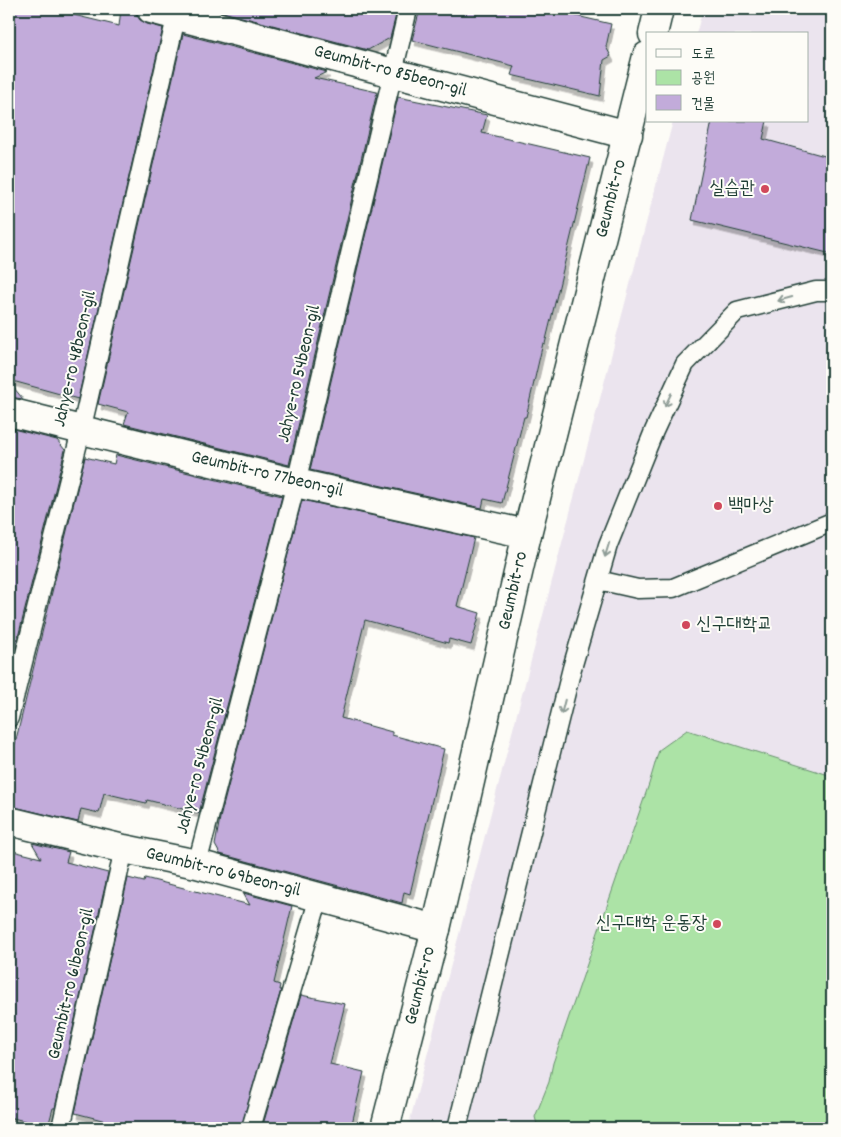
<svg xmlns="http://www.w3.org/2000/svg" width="841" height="1137" viewBox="0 0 841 1137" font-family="Dekko,'Poor Story',sans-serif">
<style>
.built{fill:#ebe4ee}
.green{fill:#ace3a6;stroke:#66906d}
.building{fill:#c2abda;stroke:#1f3d34;filter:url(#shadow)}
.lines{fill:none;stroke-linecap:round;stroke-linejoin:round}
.lane-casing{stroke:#1f3d34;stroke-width:21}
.street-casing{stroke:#1f3d34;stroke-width:31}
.secondary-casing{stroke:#1f3d34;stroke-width:31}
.lane{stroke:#fdfcf7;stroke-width:18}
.street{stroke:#fdfcf7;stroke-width:28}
.secondary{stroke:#fdfcf7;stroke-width:28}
.oneway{stroke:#8e9c96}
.poi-dot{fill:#d1495b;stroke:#fdfcf7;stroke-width:2}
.labels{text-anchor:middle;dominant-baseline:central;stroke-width:4;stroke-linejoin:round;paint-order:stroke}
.street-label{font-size:19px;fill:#1f3d34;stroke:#fdfcf7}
.poi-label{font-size:19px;fill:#1f3d34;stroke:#fdfcf7;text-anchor:end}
</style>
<defs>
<filter id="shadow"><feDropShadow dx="3" dy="5.5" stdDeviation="0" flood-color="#0004"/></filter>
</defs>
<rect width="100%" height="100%" fill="#fdfcf7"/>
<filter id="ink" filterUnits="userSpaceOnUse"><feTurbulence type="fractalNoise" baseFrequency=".02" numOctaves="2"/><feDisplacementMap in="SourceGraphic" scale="10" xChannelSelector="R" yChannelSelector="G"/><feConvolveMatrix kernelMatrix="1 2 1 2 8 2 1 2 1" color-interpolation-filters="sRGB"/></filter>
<g filter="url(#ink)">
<path class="built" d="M703 9H832V1128H408L673 121H807V34H696Z"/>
<path class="green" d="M687 730 832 776V1128H538L535 1117 549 1082 553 1063 649 784 659 750Z"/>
<path class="building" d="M9 9H49L119 26 121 9H136V14L140 20 147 24 163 28 78 399 9 380Z
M211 9H368L396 15 390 38 368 50Z
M420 9H547L611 24 606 47 611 56 604 60 600 96 511 75 514 66 412 40Z
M183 34 327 72 314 78 377 92 289 465 124 424 128 412 98 404Z
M398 97 487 115 482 133 590 158 554 307 545 344 543 343 526 417H524L502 503 484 499 482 508 310 470Z
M712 121H767L763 139 832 158V254L692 220Z
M9 382 23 399 9 397Z
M9 428 57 440 65 450 11 665H9Z
M116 455 282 496 199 813 147 800 146 803 104 793 99 813 81 809 78 822 10 806 9 768 85 457 114 464Z
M302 500 474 538 457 606 480 613 471 645 449 639 448 643 365 620 341 718 392 732V735L444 749 410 894 404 892 402 903 220 854 215 845 220 818Z
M32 843 69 852 66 862 108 873 55 1108H53L48 1127 9 1117V850L41 858Z
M128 878 144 882 145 878 250 905 243 893 292 906 274 983 280 985 279 990H281L241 1128H133L75 1113Z
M301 995 345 1004 330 1064 364 1072 351 1128H262Z"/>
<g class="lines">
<g class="lane-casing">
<path id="lane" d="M598 580 638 589 673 588 832 522
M9 718 81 431 178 9
M197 864 296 483 408 9
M61 1128 124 849
M251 1128 319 897
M457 1128 572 668 608 545 654 431 685 364 737 311 816 291H832"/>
</g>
<g class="street-casing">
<path id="street" d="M151 9 628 135
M9 412 296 483 527 534
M9 821 124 849 197 864 436 929"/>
</g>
<g class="secondary-casing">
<path id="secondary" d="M653 34 659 9
M385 1128 436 929 527 534 647 56"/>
</g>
<use href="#lane" class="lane"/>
<use href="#street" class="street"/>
<use href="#secondary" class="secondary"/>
</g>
<defs><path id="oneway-shaft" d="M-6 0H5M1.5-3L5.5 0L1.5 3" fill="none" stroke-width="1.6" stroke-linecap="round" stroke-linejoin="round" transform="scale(1.25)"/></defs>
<g class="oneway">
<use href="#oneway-shaft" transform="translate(785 299) rotate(165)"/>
<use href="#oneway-shaft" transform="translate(668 400) rotate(115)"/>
<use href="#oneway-shaft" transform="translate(607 550) rotate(107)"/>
<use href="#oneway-shaft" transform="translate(563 707) rotate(104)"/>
</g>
</g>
<g class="poi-dot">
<circle cx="765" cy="189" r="5"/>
<circle cx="718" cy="506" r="5"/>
<circle cx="686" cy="625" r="5"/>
<circle cx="717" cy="924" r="5"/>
</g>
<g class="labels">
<g class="street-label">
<text transform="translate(390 72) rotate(15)">Geumbit-ro 85beon-gil</text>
<text transform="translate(612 199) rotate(-76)">Geumbit-ro</text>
<text transform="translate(76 359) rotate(-77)">Jahye-ro 48beon-gil</text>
<text transform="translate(300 374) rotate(-77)">Jahye-ro 54beon-gil</text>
<text transform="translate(267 475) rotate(13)">Geumbit-ro 77beon-gil</text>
<text transform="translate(514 591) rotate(-77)">Geumbit-ro</text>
<text transform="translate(201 766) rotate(-75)">Jahye-ro 54beon-gil</text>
<text transform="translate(223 873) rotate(14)">Geumbit-ro 69beon-gil</text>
<text transform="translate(72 984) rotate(-77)">Geumbit-ro 61beon-gil</text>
<text transform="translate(421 986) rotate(-76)">Geumbit-ro</text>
</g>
<g class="poi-label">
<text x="755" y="189">실습관</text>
<text x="728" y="506" text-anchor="start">백마상</text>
<text x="696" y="625" text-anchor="start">신구대학교</text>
<text x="707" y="924">신구대학 운동장</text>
</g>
</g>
<rect width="841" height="1137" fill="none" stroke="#fdfcf7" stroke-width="30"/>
<rect x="15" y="15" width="811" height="1107" fill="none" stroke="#1f3d34" stroke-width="2" filter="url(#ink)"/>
<rect x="646" y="32" width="162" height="90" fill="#fdfcf7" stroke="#a4b0a9"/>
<rect x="656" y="49" width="25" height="8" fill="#fdfcf7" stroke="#a4b0a9"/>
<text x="691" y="58" font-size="15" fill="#1f3d34">도로</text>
<rect x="656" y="70" width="25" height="15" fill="#ace3a6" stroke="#a4b0a9"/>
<text x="691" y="82" font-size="15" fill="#1f3d34">공원</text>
<rect x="656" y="95" width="25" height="15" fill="#c2abda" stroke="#a4b0a9"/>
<text x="691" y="108" font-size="15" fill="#1f3d34">건물</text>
</svg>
